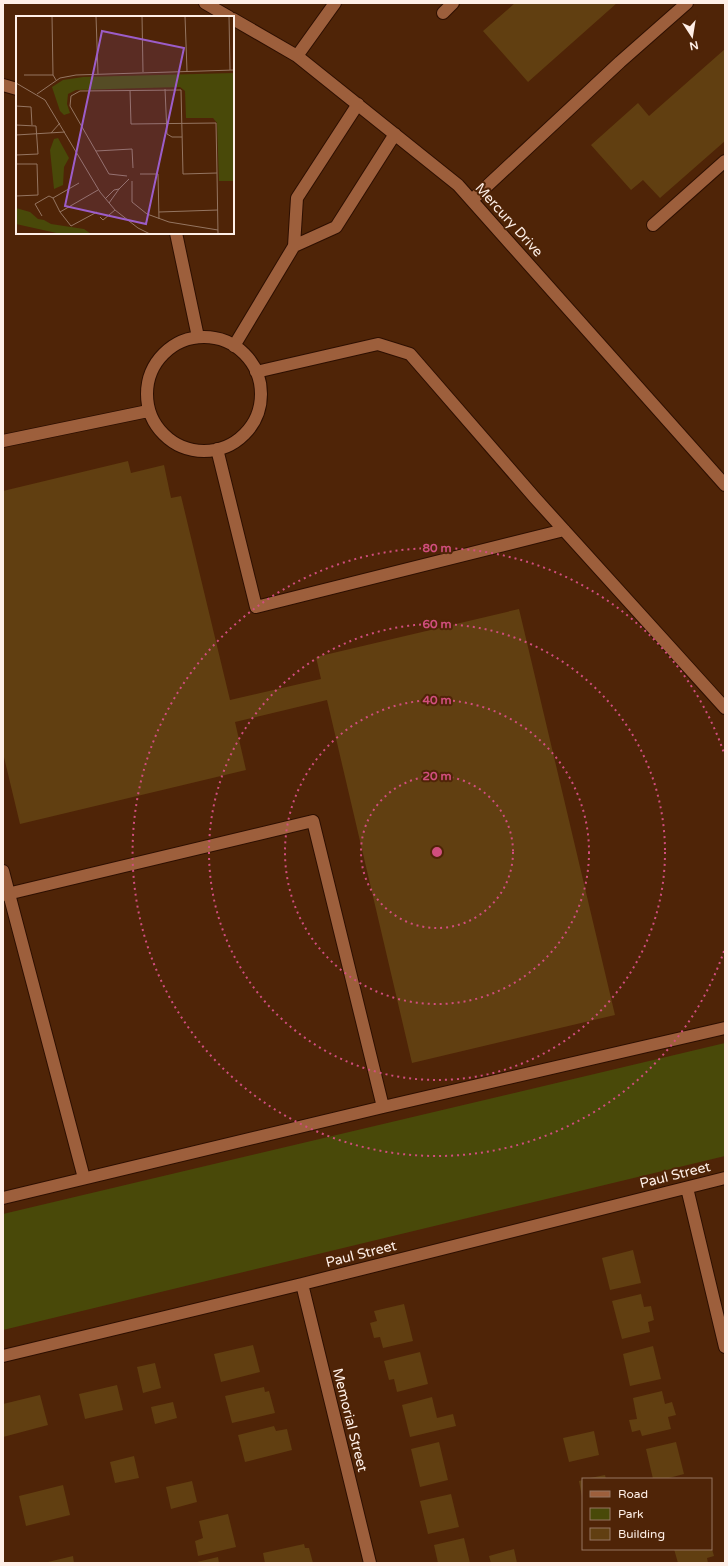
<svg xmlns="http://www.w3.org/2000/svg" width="728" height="1566" viewBox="0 0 728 1566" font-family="'Varela Round',sans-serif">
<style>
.green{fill:#494909}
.building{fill:#613f11}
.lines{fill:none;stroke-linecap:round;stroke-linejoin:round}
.minor-casing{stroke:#2d0f00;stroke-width:14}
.minor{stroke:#9d5f3c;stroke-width:12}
.ring{fill:none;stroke:#d14e7e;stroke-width:2;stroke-dasharray:2 4}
.labels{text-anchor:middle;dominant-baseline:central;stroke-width:4;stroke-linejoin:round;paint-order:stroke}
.street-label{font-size:14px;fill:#feefe7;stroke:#4f2407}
.inset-road{fill:none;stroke:#957561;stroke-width:1}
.view{fill:#9c5dc9;fill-opacity:0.15;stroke:#9c5dc9;stroke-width:2}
.inset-edge{fill:none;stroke:#feefe7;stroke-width:2}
.centre{fill:#d14e7e;stroke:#4f2407;stroke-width:2}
.ring-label{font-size:12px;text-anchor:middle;font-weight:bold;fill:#d14e7e;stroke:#4f2407;stroke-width:4;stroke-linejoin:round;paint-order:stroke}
</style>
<rect width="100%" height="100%" fill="#4f2407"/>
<path class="green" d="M725 1043V1156L3 1330V1214Z"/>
<path class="building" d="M515 3H617L528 82 483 31Z
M725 49V141L660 198 643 180 631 190 591 145 638 103 649 116Z
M128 461 131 473 164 465 171 498 181 496 230 700 321 679 316 657 519 609 615 1015 412 1063 327 700 235 722 246 770 20 824 3 753V491Z
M633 1250 641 1283 610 1290 602 1258Z
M641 1294 644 1307 651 1306 654 1320 648 1322 650 1332 622 1339 612 1301Z
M404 1304 413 1341 383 1348 380 1337 374 1338 370 1323 377 1321 374 1311Z
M253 1345 260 1372 221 1382 214 1354Z
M653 1346 661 1379 630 1386 623 1354Z
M420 1352 428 1384 397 1392 394 1379 389 1380 384 1361Z
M155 1363 161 1388 143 1393 137 1367Z
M117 1385 123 1410 85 1419 79 1394Z
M264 1387 265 1392 269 1391 275 1413 232 1423 225 1396Z
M662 1391 665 1404 672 1402 676 1415 668 1417 671 1429 642 1436 640 1430 632 1432 629 1420 637 1419 633 1398Z
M40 1395 48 1425 3 1437V1404Z
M432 1397 437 1418 453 1414 456 1426 410 1437 402 1405Z
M173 1402 177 1418 155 1424 151 1407Z
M274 1426 276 1431 287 1429 292 1450 245 1462 238 1435Z
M594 1431 599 1455 569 1462 563 1438Z
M439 1442 448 1480 420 1487 411 1449Z
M676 1442 684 1474 665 1479H653L646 1449Z
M134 1456 139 1478 115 1483 110 1462Z
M605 1475 606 1479H590V1478Z
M583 1480V1497H582L579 1481Z
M192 1481 197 1502 171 1509 166 1487Z
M63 1485 70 1515 26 1526 19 1496Z
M451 1494 459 1527 428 1534 420 1501Z
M228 1514 236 1547 198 1556 195 1541 203 1538 199 1521Z
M464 1538 470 1563H438L434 1545Z
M304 1544 305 1548H309L313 1563H265L263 1553Z
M514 1549 517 1563H491L489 1556Z
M674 1549H712L714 1556 707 1558 708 1563H678Z
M73 1556 74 1563H48V1562Z
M218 1557 219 1563H197V1562Z"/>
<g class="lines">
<g class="minor-casing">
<path id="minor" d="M205 3 229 17
M443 13 453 3
M233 19 297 56 458 185 725 485
M297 56 335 3
M3 85 17 89
M358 104 297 198 294 246 336 227 395 134
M472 200 620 62 687 3
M653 225 725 161
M176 233 198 337
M147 394a57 57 0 1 1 114 0a57 57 0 1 1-114 0Z
M234 346 294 246
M256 372 378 344 410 354 535 498 725 708
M3 441 148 411
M217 449 256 607 564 530
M3 871 84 1178
M3 895 313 821 383 1107
M687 1188 725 1347
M3 1198 383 1107 725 1028
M302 1284 370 1563
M3 1356 302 1284 725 1178"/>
</g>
<use href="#minor" class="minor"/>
</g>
<g class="ring">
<circle cx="437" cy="852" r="76"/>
<circle cx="437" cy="852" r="152"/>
<circle cx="437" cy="852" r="228"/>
<path d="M724 951A304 304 0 1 1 724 753"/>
</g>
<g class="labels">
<g class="street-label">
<text transform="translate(509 220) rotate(48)">Mercury Drive</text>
<text transform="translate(675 1175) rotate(-14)">Paul Street</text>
<text transform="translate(361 1254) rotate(-14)">Paul Street</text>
<text transform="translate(350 1420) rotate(76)">Memorial Street</text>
</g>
</g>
<g transform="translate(16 16)">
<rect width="218" height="218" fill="#4f2407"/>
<path d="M218 57 217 165H203L201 107 197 102H170L169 75 164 71 60 74 52 78 51 88 54 97 48 99 44 95 36 71 47 64 67 61ZM42 122 53 142 48 151 47 169 38 173 34 134 38 123ZM0 192 14 196 22 203 28 204 35 208 68 213 75 218H45L0 208Z" fill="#494909"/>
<path class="inset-road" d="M36 0 37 59 40 64M80 0 82 58M126 0 127 56M169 0 171 55M213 0 214 54M8 59H37M0 67 29 84 84 176 99 194 122 212 134 218M149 73 151 118 156 121H166M114 74 115 108 200 107 201 157M21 78 44 62 60 59 218 54M0 90 15 91 16 109M0 109 20 110 22 138 0 139M35 117 44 107M0 119 49 116M80 135 116 133 117 152M0 148H21L22 179 0 180M124 158H142L143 203M111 160 93 158 54 90 55 80 64 75 165 74 167 158 201 157 202 218M116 165V186L131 198 153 206 202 214M103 173 113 163M89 183 98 174 103 173 93 187M44 196 37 182 63 167M81 196 55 210 44 196 82 174M143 196 202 194M26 200 19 188 33 180 37 182M84 201 87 204 99 194"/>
<path class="view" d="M86 15 168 32 130 208 49 190Z"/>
<rect width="218" height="218" class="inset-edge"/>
</g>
<circle cx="437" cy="852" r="6" class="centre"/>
<g class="ring-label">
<text x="437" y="552">80 m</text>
<text x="437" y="628">60 m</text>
<text x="437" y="704">40 m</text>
<text x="437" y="780">20 m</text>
</g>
<rect width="728" height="1566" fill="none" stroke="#feefe7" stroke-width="8"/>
<rect x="582" y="1478" width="130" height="72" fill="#4f2407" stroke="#957561"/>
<rect x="590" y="1491" width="20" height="6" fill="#9d5f3c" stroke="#957561"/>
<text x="618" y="1498" font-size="12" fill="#feefe7">Road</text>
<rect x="590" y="1508" width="20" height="12" fill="#494909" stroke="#957561"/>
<text x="618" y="1518" font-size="12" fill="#feefe7">Park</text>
<rect x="590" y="1528" width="20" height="12" fill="#613f11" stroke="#957561"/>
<text x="618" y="1538" font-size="12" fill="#feefe7">Building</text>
<g transform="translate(692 36) rotate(168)" stroke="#4f2407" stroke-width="3" paint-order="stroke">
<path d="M0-3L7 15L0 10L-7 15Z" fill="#feefe7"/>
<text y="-6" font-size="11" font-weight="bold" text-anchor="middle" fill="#feefe7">N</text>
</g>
</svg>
